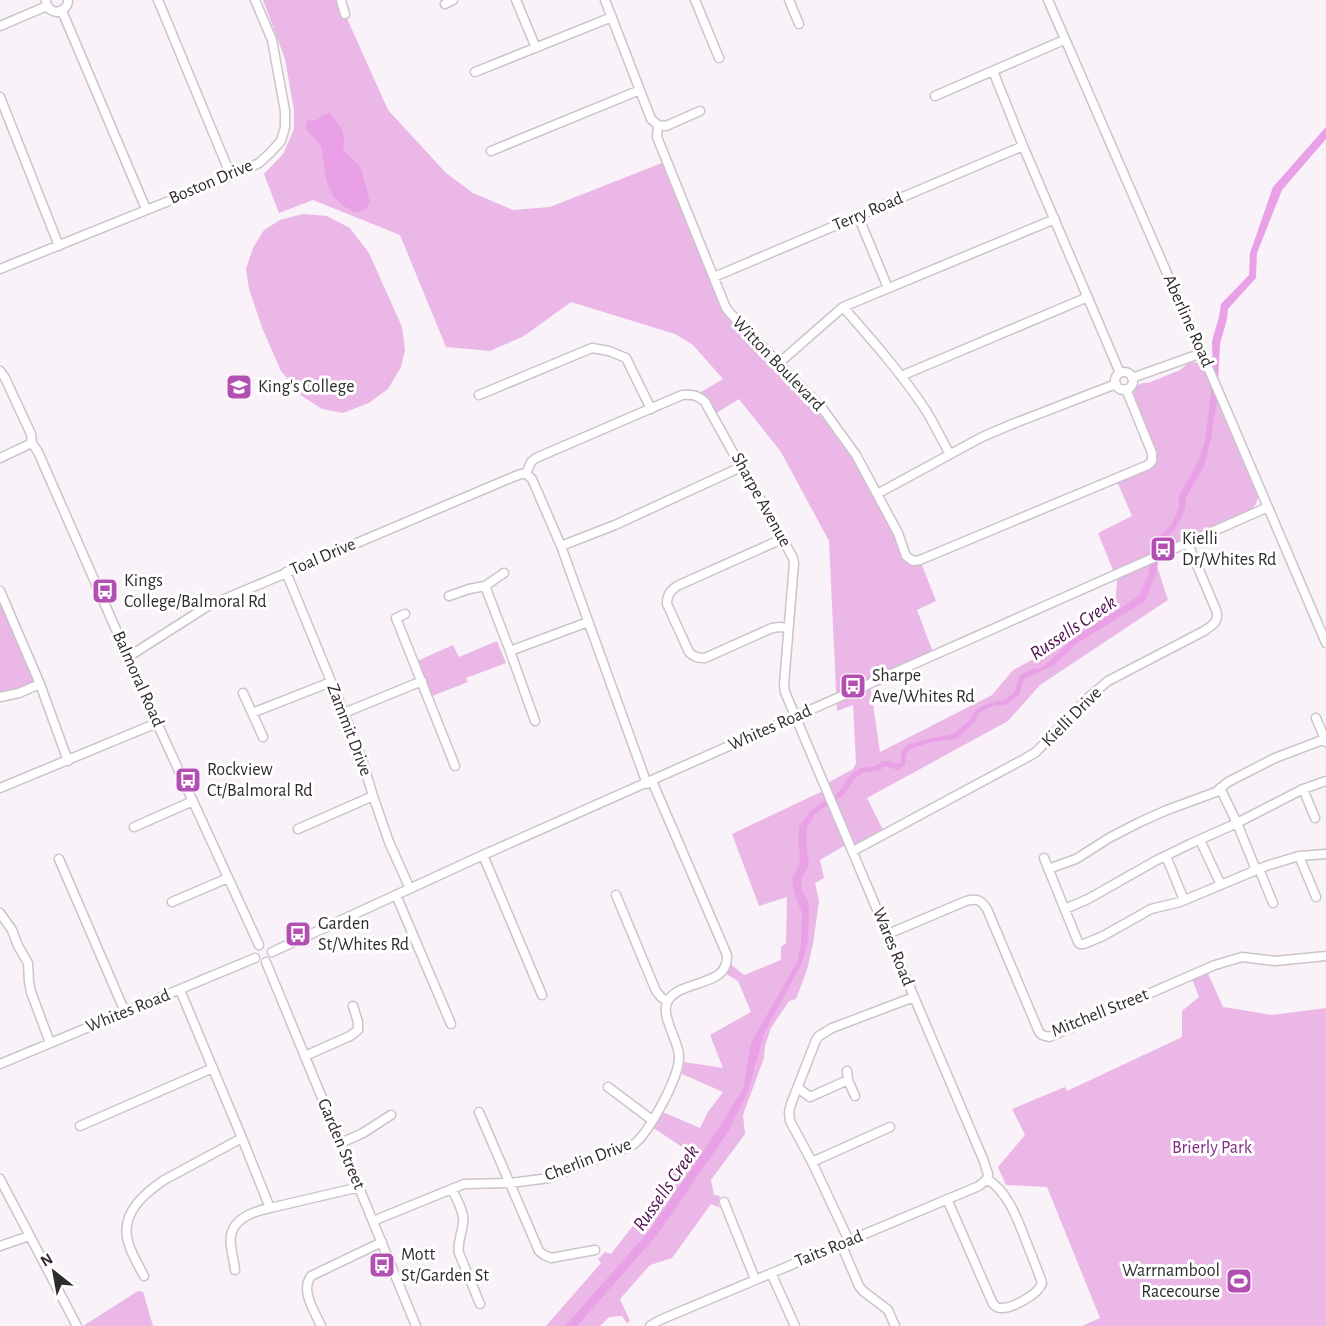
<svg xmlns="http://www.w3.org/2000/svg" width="1326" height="1326" viewBox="0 0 1326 1326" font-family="'Alegreya Sans',sans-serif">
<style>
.green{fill:#eab7e7}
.water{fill:#eaa0e7}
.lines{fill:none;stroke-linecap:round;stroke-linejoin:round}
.minor-casing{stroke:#cbc4cb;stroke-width:11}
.minor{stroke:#fff;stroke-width:8}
.labels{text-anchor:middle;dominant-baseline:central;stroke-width:6;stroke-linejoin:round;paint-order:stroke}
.street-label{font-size:18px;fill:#2f2c2e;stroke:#fff}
.poi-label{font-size:18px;fill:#2f2c2e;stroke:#fff;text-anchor:start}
.park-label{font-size:18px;fill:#802b80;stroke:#fff}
.water-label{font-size:20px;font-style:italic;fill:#4f0c4f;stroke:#fff}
</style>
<rect width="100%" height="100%" fill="#f9f2f9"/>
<path class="green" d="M263 0H341L345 14 388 110 446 173 473 193 513 210 550 207 667 161 728 311 786 379 816 409 854 461 889 524 902 557 920 560 936 601 917 610 934 655 870 684 880 752 992 695 1013 670 1050 650 1115 607 1117 580 1098 533 1132 516 1116 479 1152 461 1133 395C1134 387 1139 382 1148 383L1180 370 1187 364 1192 362 1199 363 1203 367 1258 497 1256 504 1250 511 1153 554 1168 600 1040 685 1008 721 867 798 884 832 852 849 849 843 820 860 824 878 815 883 819 901 813 944 807 970 796 999 789 1001 771 1028 765 1046 764 1058 743 1115 745 1134 711 1180 714 1195 720 1196 718 1204 720 1208 711 1204 672 1258 650 1265 620 1299 630 1321 627 1323 622 1316 609 1317 600 1326H546L601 1263 598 1259 605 1252 611 1254 642 1214 684 1153 685 1149 649 1125 658 1110 700 1128 708 1112 723 1092 682 1074 684 1062 723 1068 710 1035 751 1012 738 981 723 972 728 962 744 975 781 960V947L786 943 787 897 759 906 732 834 825 790 824 785 853 769 856 763 853 705 837 711 829 541 781 452 739 399 713 415 696 395 723 379 693 345 675 334 571 302 524 336 490 351 446 347 400 235 313 200 279 213 264 174 283 154 294 129V110L285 59Z
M303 214 327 216 350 228 369 253 402 327 405 350 401 367 388 389 369 403 343 413 322 409 302 396 281 371 263 330 249 289 246 269 253 248 264 230 280 220Z
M0 591 40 684 0 697Z
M497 641 506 663 466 678 468 682 432 696 417 661 453 645 459 657Z
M1206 969 1223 1007 1272 1015 1326 1008V1326H1082L1100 1318 1047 1187 1006 1185 998 1167 1025 1135 1012 1109 1065 1087 1067 1091 1182 1037V1011L1199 997 1191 976Z
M138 1291 143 1292 153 1326H83Z"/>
<path class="water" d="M330 113 341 128 344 138 343 147 346 153 358 164 362 171 370 203 364 211 354 212 342 205 333 196 326 179 321 146 305 128 307 121 317 120 323 115Z
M1326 127V139L1282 190 1257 253 1256 278 1228 309 1227 319 1220 344 1217 400 1211 439 1205 464 1186 498 1185 509 1176 528 1162 542 1156 573 1145 601 1076 644 1053 666 1024 679 1019 695 1007 704 989 707 979 713 975 722 956 739 932 742 912 748 906 754 905 765 898 770 885 766 879 771 864 772 855 778 844 795 831 802 815 814 807 827 806 842 809 865 801 880V888L809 903V909L808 941 802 963 764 1034 748 1092 728 1132 657 1235 577 1326H565L650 1230 718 1129 743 1089 751 1043 798 960 801 943 802 913 794 893 792 879 799 866 800 856 798 842 799 826 811 810 839 792 851 774 861 768 876 766 882 761H889L897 764 901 762V752L909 744 932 738 953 734 970 720 976 710 987 704 1004 700 1014 693 1020 675 1032 669 1040 668 1050 661 1072 639 1139 596 1149 573 1150 561 1156 539 1171 525 1179 508V495L1198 462 1205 440 1213 378 1212 341 1219 317 1221 304 1249 275 1250 253 1273 187Z"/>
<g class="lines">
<g class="minor-casing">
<path id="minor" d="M46 0C46 7 50 11 57 12 64 10 68 7 68 0
M158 0 231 176
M341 0 345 14
M516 0 536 48
M605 0 651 119 658 125 657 137 726 308 731 314 822 408 856 455 898 533 906 556 913 561 920 560 1148 465 1152 461V453L1126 389
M695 0 719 58
M789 0 799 24
M1048 0 1220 395 1326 643
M445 4 453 0
M62 11 146 209
M0 26 47 6
M993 71 1023 146 1120 373
M475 72 612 17
M935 96 1064 40
M0 97 59 246
M658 125 666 126 700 111
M491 151 640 90
M858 216 888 288
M0 269 231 176 259 163 270 153 281 141 285 127V111L272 40 255 0
M714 277 1023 146
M843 307C872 340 901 373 925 409 934 423 941 439 950 454
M779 363 843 307 1055 219
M0 371 5 378 31 434 32 443
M1115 381a9 9 0 1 1 18 0a9 9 0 1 1-18 0Z
M901 376 1088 297
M1132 378 1202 353
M479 395 592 348 609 351 626 358 651 409
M0 458 32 443 38 452 157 723 259 945
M526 474 531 462 536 458 682 395C692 394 698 395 705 402L741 467 747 475 793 558 794 563 784 684 785 692 914 997 983 1159 988 1174 987 1179
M526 474 532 479 561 546 647 784
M877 494 982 437 1010 425 1116 384
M782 539 677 586C670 591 667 595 667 604L689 652C694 657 697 658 705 658L772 628 780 627 788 628
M561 546 615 525 741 467
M286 572 344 713 361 756 373 796 389 842 410 889
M485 586 510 651 588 622
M0 591 40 684 68 761
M449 596 469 589 485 586 504 573
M405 614 396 618 455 766
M510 651 535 721
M128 657 208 606 513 477 521 474H526
M243 693 263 737
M0 697 19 693 40 684
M252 713 331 682
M344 713 422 681
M1316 718 1326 742
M0 788 157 723
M1220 788 1237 823 1256 870
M1303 789 1315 818
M134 827 193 801
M298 829 373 796
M1200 840 1221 885
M853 851 1026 758 1036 752 1090 696 1108 681 1204 631C1213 625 1220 621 1216 610L1188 544
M483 855 542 995
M1166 856 1184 900
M1299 856 1316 897
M1044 858 1078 942 1080 944H1084L1103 936 1151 909 1180 902 1266 866 1299 856 1326 854
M59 859 125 1012
M1048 869 1076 859 1109 838 1140 822 1167 810 1216 792 1228 782 1275 758 1325 739
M1259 869 1273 903
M396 895 451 1024
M616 895 656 991 661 997 667 1001
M172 902 228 878
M1065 909 1088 899 1157 860 1190 844 1237 823 1303 789 1326 781
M0 913 12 930 18 946 28 963 29 982 31 992 50 1043
M888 934 966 901C977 898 981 900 987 909L1039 1032 1042 1035 1049 1037 1215 965 1242 957 1275 961 1326 956
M272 952 483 855 1268 507
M266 962 416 1326
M180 990 242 1138 270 1208 360 1187
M305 1056 350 1036 358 1030V1022L353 1006
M0 1064 255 958
M847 1071 848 1080 855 1096
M608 1087 652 1120
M798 1088 810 1097 848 1080
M479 1112 539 1251 544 1255 551 1258 595 1250
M80 1126 213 1068
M341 1143 363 1133 391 1115
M812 1162 890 1127
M0 1179 77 1326
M452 1189C456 1199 465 1212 463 1223 462 1234 457 1242 459 1253L480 1304
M947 1199 993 1304C997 1307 996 1308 1002 1308 1013 1308 1039 1294 1042 1283 1039 1273 1035 1265 1032 1256 1021 1231 1012 1194 987 1179
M724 1202 755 1279
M373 1221 464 1184 511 1183 549 1178 633 1145C649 1133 680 1076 679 1056 678 1038 658 1013 669 999 684 979 729 987 727 955L652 781
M849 1241 812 1162 790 1121 789 1112 791 1104 816 1040 819 1036 832 1028 914 997
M841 1244 859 1286 863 1291 888 1310 895 1326
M0 1246 29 1236
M235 1270C234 1259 229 1246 231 1235 235 1217 255 1211 270 1208
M771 1273 795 1326
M144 1276C138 1264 129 1251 127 1237 123 1211 145 1193 164 1180L242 1138
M321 1326C315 1311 300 1292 311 1276L382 1242
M650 1326 660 1320 979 1186 987 1179"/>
</g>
<use href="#minor" class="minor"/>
</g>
<defs>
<g id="school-square" transform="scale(1.35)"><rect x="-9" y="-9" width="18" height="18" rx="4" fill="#b34eb2" stroke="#fff"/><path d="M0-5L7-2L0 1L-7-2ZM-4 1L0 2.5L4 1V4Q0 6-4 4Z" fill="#fff"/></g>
<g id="bus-square" transform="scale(1.35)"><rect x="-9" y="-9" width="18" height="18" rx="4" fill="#b34eb2" stroke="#fff"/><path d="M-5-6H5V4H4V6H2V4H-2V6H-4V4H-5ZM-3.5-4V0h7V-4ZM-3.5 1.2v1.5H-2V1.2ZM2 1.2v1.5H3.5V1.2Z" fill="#fff"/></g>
<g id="stadium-square" transform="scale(1.35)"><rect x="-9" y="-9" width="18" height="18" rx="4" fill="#b34eb2" stroke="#fff"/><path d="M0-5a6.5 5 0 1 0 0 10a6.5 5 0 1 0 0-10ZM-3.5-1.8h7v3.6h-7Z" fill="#fff"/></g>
</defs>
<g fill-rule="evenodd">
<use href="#school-square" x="239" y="387"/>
<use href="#bus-square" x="1163" y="549"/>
<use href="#bus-square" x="105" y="591"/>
<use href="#bus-square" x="853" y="686"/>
<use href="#bus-square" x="188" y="780"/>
<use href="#bus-square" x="298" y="934"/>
<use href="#bus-square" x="382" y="1265"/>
<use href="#stadium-square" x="1239" y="1281"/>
</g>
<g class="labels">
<g class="street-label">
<text transform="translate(211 182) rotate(-23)">Boston Drive</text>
<text transform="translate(868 212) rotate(-23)">Terry Road</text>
<text transform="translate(1188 321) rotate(66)">Aberline Road</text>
<text transform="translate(778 364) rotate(46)">Witton Boulevard</text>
<text transform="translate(761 500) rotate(61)">Sharpe Avenue</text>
<text transform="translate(323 557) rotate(-23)">Toal Drive</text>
<text transform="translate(138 679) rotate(66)">Balmoral Road</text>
<text transform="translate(1072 717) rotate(-45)">Kielli Drive</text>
<text transform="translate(770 728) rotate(-24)">Whites Road</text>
<text transform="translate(349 730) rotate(69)">Zammit Drive</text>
<text transform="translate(893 947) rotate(68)">Wares Road</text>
<text transform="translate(128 1011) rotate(-22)">Whites Road</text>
<text transform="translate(1100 1013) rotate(-22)">Mitchell Street</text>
<text transform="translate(341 1144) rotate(67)">Garden Street</text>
<text transform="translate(588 1160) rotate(-21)">Cherlin Drive</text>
<text transform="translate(829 1249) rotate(-22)">Taits Road</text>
</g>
<g class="poi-label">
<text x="258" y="387">King's College</text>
<text x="1182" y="539">Kielli<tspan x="1182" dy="21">Dr/Whites Rd</tspan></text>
<text x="124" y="581">Kings<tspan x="124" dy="21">College/Balmoral Rd</tspan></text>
<text x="872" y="676">Sharpe<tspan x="872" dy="21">Ave/Whites Rd</tspan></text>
<text x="207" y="770">Rockview<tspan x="207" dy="21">Ct/Balmoral Rd</tspan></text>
<text x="318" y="924">Garden<tspan x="318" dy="21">St/Whites Rd</tspan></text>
<text x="401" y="1255">Mott<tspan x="401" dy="21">St/Garden St</tspan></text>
<text x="1220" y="1271" text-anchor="end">Warrnambool<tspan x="1220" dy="21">Racecourse</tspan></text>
</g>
<g class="park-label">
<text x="1212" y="1148">Brierly Park</text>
</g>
<g class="water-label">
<text transform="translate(1073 628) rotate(-34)">Russells Creek</text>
<text transform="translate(666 1188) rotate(-55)">Russells Creek</text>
</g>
</g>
<g transform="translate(54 1272) rotate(329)" stroke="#ffffff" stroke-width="4.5" paint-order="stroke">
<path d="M0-4.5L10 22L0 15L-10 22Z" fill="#2f2c2e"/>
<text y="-9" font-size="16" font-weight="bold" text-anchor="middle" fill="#2f2c2e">N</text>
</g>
</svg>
